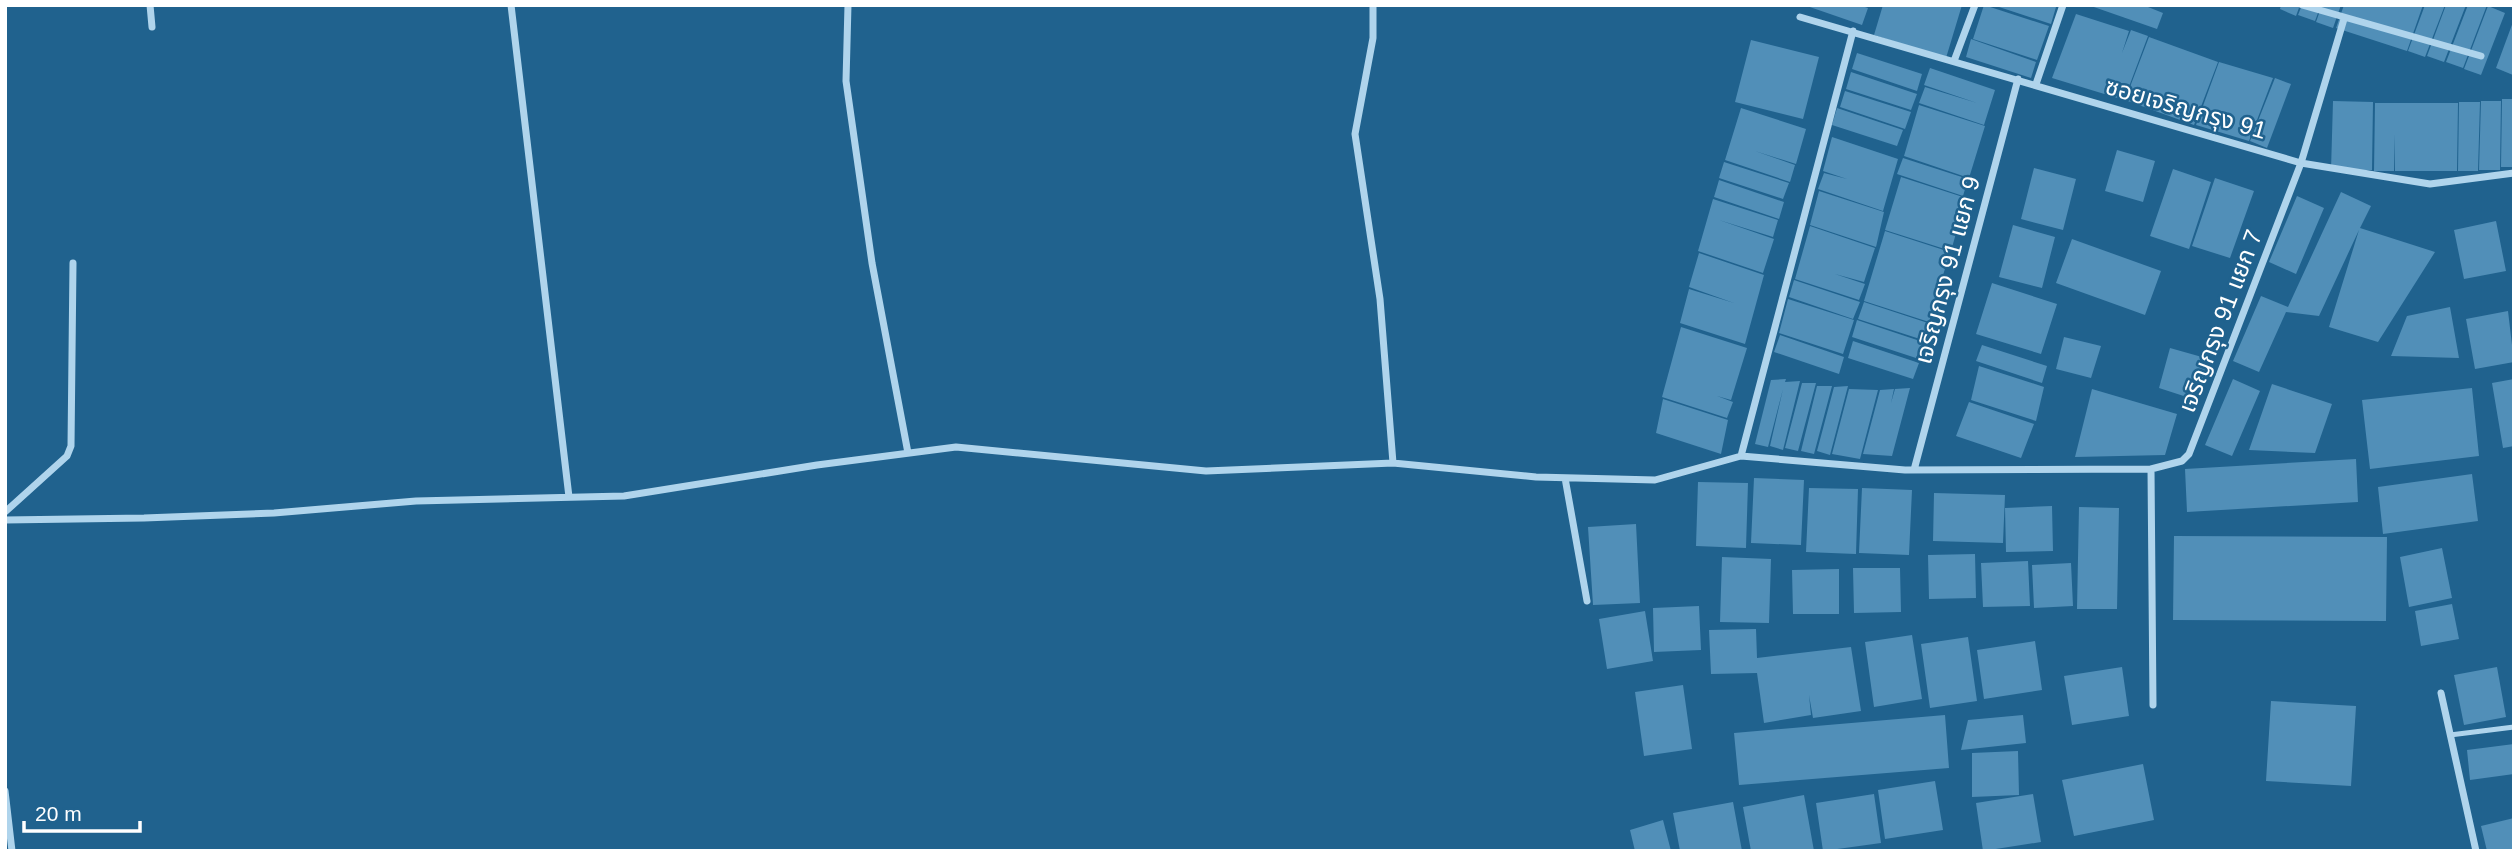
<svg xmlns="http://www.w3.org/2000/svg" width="2519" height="856" viewBox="0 0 2519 856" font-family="Arial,'Noto Sans Thai',sans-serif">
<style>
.building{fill:#518fb8}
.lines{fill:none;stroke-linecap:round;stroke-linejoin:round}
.service{stroke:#afd4ec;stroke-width:5}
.minor{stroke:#afd4ec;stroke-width:7}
.labels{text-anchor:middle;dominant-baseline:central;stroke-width:5;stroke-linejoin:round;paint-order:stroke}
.street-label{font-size:24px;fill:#fff;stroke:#20628e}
</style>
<rect width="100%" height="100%" fill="#20628e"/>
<path class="building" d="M1804 5H1859L1868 8 1862 25Z
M1883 5H1962L1946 58 1874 35Z
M1984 5 2049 26 2037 60 1973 39Z
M2050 5 2056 7 2051 24 1996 6Z
M2143 5 2163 13 2157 29 2091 6Z
M2281 5H2300L2296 16 2280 9Z
M2302 5H2321L2315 21 2298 15Z
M2322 5H2341L2333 28 2316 22Z
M2344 5H2423L2407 51 2336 28Z
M2425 5H2445L2425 57 2408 51Z
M2446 5H2466L2444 62 2427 56Z
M2468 5H2487L2463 68 2446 62Z
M2488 6 2505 13 2481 75 2464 69Z
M2076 14 2129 31 2122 53 2131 30 2148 36 2124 100 2052 78Z
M2513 22 2514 72 2513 75 2496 68Z
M2149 37 2218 62 2194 125 2125 100Z
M1971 39 2036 62 2031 78 1966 57Z
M1751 40 1819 57 1803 119 1735 102Z
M1857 53 1922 74 1917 91 1852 69Z
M2219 62 2273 78 2249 141 2196 125Z
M1930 68 1995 90 1984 125 1919 103 1925 87 1977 103 1924 85Z
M1851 72 1917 94 1911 110 1846 89Z
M2275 78 2291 84 2267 148 2250 141Z
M1845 91 1911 112 1905 129 1840 107Z
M2502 99H2514V167H2501Z
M2333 101 2373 102 2372 170H2331Z
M2481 101H2501L2500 170H2479Z
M2459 102H2480L2478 171H2458Z
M2375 103H2458L2457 171H2395L2394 134V171H2374Z
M1919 105 1985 126 1969 178 1904 156Z
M1741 108 1806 129 1796 164 1755 151 1795 165 1790 182 1725 160Z
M1837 108 1903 130 1897 146 1832 125Z
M1832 137 1898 159 1883 211 1818 189 1824 173 1847 179 1823 171Z
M2117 150 2155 161 2143 202 2105 191Z
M1903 158 1968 179 1963 196 1897 174Z
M1724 162 1789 183 1783 199 1719 178Z
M2034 168 2076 179 2063 230 2021 219Z
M2173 169 2211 182 2189 249 2150 236Z
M1901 177 1966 198 1951 251 1885 230Z
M2215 178 2254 191 2230 258 2192 246Z
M1719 180 1784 202 1779 219 1714 197Z
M1819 191 1884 212 1876 247 1810 225Z
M2341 192 2371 206 2360 228 2435 252 2378 342 2329 327 2359 230 2319 316 2286 312 2259 372 2233 361 2261 296 2288 307Z
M2297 196 2324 208 2296 274 2269 262Z
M1713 199 1778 220 1773 237 1719 220 1774 239 1763 273 1698 251Z
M2496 221 2506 271 2464 279 2454 230Z
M2013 225 2055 237 2042 288 1999 277Z
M1810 226 1875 248 1864 282 1835 274 1865 284 1859 300 1795 279Z
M1885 231 1950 252 1929 322 1864 301Z
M2072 239 2161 271 2145 315 2056 283Z
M1699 253 1764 275 1745 344 1680 323 1689 289 1734 303 1689 287Z
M1794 280 1860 302 1853 319 1789 297Z
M1992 283 2057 304 2041 354 1976 334Z
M1788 299 1854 320 1843 354 1779 333Z
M1864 302 1928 323 1923 340 1858 319Z
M2450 307 2459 358 2391 356 2407 316Z
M2508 311 2514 362 2475 369 2466 319Z
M1857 320 1923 342 1916 358 1852 337Z
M1681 327 1747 348 1731 400 1717 396 1733 402 1727 418 1662 397Z
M1780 335 1844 357 1839 374 1774 352Z
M2064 337 2101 346 2091 378 2056 369Z
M1853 341 1919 363 1913 379 1848 358Z
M1982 345 2047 366 2042 383 1976 361Z
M2170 348 2209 359 2196 400 2159 388Z
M1979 366 2044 387 2036 421 1971 400Z
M1786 379 1785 382 1800 381 1783 450 1770 446 1783 389 1768 447 1755 444 1771 380Z
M2233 379 2260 391 2232 456 2205 445Z
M2514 379V446L2503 448 2492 383Z
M1802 383H1816L1798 451 1785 448Z
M2272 384 2332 404 2315 453 2249 450Z
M1817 386H1832L1814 454 1801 451Z
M1848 386 1830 455 1817 451 1834 387Z
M1910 388 1892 456 1863 454 1880 390 1894 389 1891 403 1895 389Z
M2472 388 2479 456 2370 469 2362 400Z
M1849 389 1878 390 1860 459 1832 454Z
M2092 389 2177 414 2165 455 2075 457Z
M1663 399 1728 420 1721 454 1656 433Z
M1969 402 2034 424 2021 458 1956 436Z
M2356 459 2358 502 2187 512 2185 469Z
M2472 474 2478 521 2383 534 2378 487Z
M1754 478 1804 480 1801 545 1751 543Z
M1698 482 1748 483 1746 548 1696 546Z
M1809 488 1858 489 1856 554 1806 552Z
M1862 488 1912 490 1909 555 1859 553Z
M1934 493 2005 495 2003 543 1933 541Z
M2052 506 2053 551 2006 552 2005 508Z
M2079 507 2119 508 2117 609H2077Z
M1636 524 1640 603 1593 605 1588 527Z
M2174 536 2387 537 2386 621 2173 620Z
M2442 548 2452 598 2409 607 2400 557Z
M1975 554 1976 598 1929 599 1928 555Z
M1722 557 1771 559 1769 623 1720 622Z
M2028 561 2030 606 1983 607 1981 563Z
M2071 563 2073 606 2034 608 2032 565Z
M1853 568H1900L1901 612 1854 613Z
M1839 569V614H1793L1792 570Z
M2452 604 2459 639 2421 646 2415 611Z
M1699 606 1701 650 1654 652 1653 608Z
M1645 611 1653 661 1607 669 1599 619Z
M1756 629 1757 658 1851 647 1861 711 1813 718 1809 695 1811 715 1764 723 1757 673 1711 674 1709 630Z
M1912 635 1922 699 1874 707 1865 642Z
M1968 637 1977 701 1930 708 1921 644Z
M2035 641 2042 690 1984 699 1977 650Z
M2122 667 2129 716 2072 725 2064 676Z
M2497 667 2506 717 2464 725 2454 675Z
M1683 685 1692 749 1644 756 1635 692Z
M2271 701 2356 706 2351 786 2266 781Z
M1945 715 1949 768 1739 785 1734 733Z
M2023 715 2026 743 1961 750 1968 720Z
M2514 744V774L2470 780 2467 750Z
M2018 751 2019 795 1972 797V753Z
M2143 764 2154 820 2074 836 2062 780Z
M1935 781 1943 830 1885 839 1878 790Z
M1874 794 1881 843 1823 851 1816 803Z
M2033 794 2041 842 1983 851 1976 803Z
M1804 795 1814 851H1751L1743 807Z
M1733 802 1742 851H1680L1673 813Z
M2514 818V851H2487L2481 826Z
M1663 820 1671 851H1635L1630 830Z"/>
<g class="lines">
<path class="service" d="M2450 735 2514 727"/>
<path class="minor" d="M150 5 152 27
M511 5 569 497
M848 5 846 81 872 263 908 453
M1373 5V38L1355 134 1380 299 1393 463
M2302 5 2481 56
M1800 17 2301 163 2430 184 2514 173
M1954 61 1975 5
M2036 84 2063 5
M1741 456 1853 31
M2151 469 2182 461 2189 454 2301 163 2344 19
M1914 470 2018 79
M1565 478 1587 601
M5 512 67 456 71 446 73 263
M5 520 144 518 274 513 416 501 624 496 817 465 956 447 1206 471 1393 463 1536 477 1655 480 1741 456 1905 470 2151 469 2153 705
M2441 693 2476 851
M5 791 12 851"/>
</g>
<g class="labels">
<g class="street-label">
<text transform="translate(2186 108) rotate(16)">ซอยเจริญกรุง 91</text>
<text transform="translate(1947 270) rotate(-75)">เจริญกรุง 91 แยก 9</text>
<text transform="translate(2220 321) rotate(-69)">เจริญกรุง 91 แยก 7</text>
</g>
</g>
<rect width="2519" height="856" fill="none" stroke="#ffffff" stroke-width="14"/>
<path d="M24 821v10h116v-10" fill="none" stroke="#ffffff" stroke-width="3.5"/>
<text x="35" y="821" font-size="21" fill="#ffffff" stroke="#20628e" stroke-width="5" paint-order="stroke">20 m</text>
</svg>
